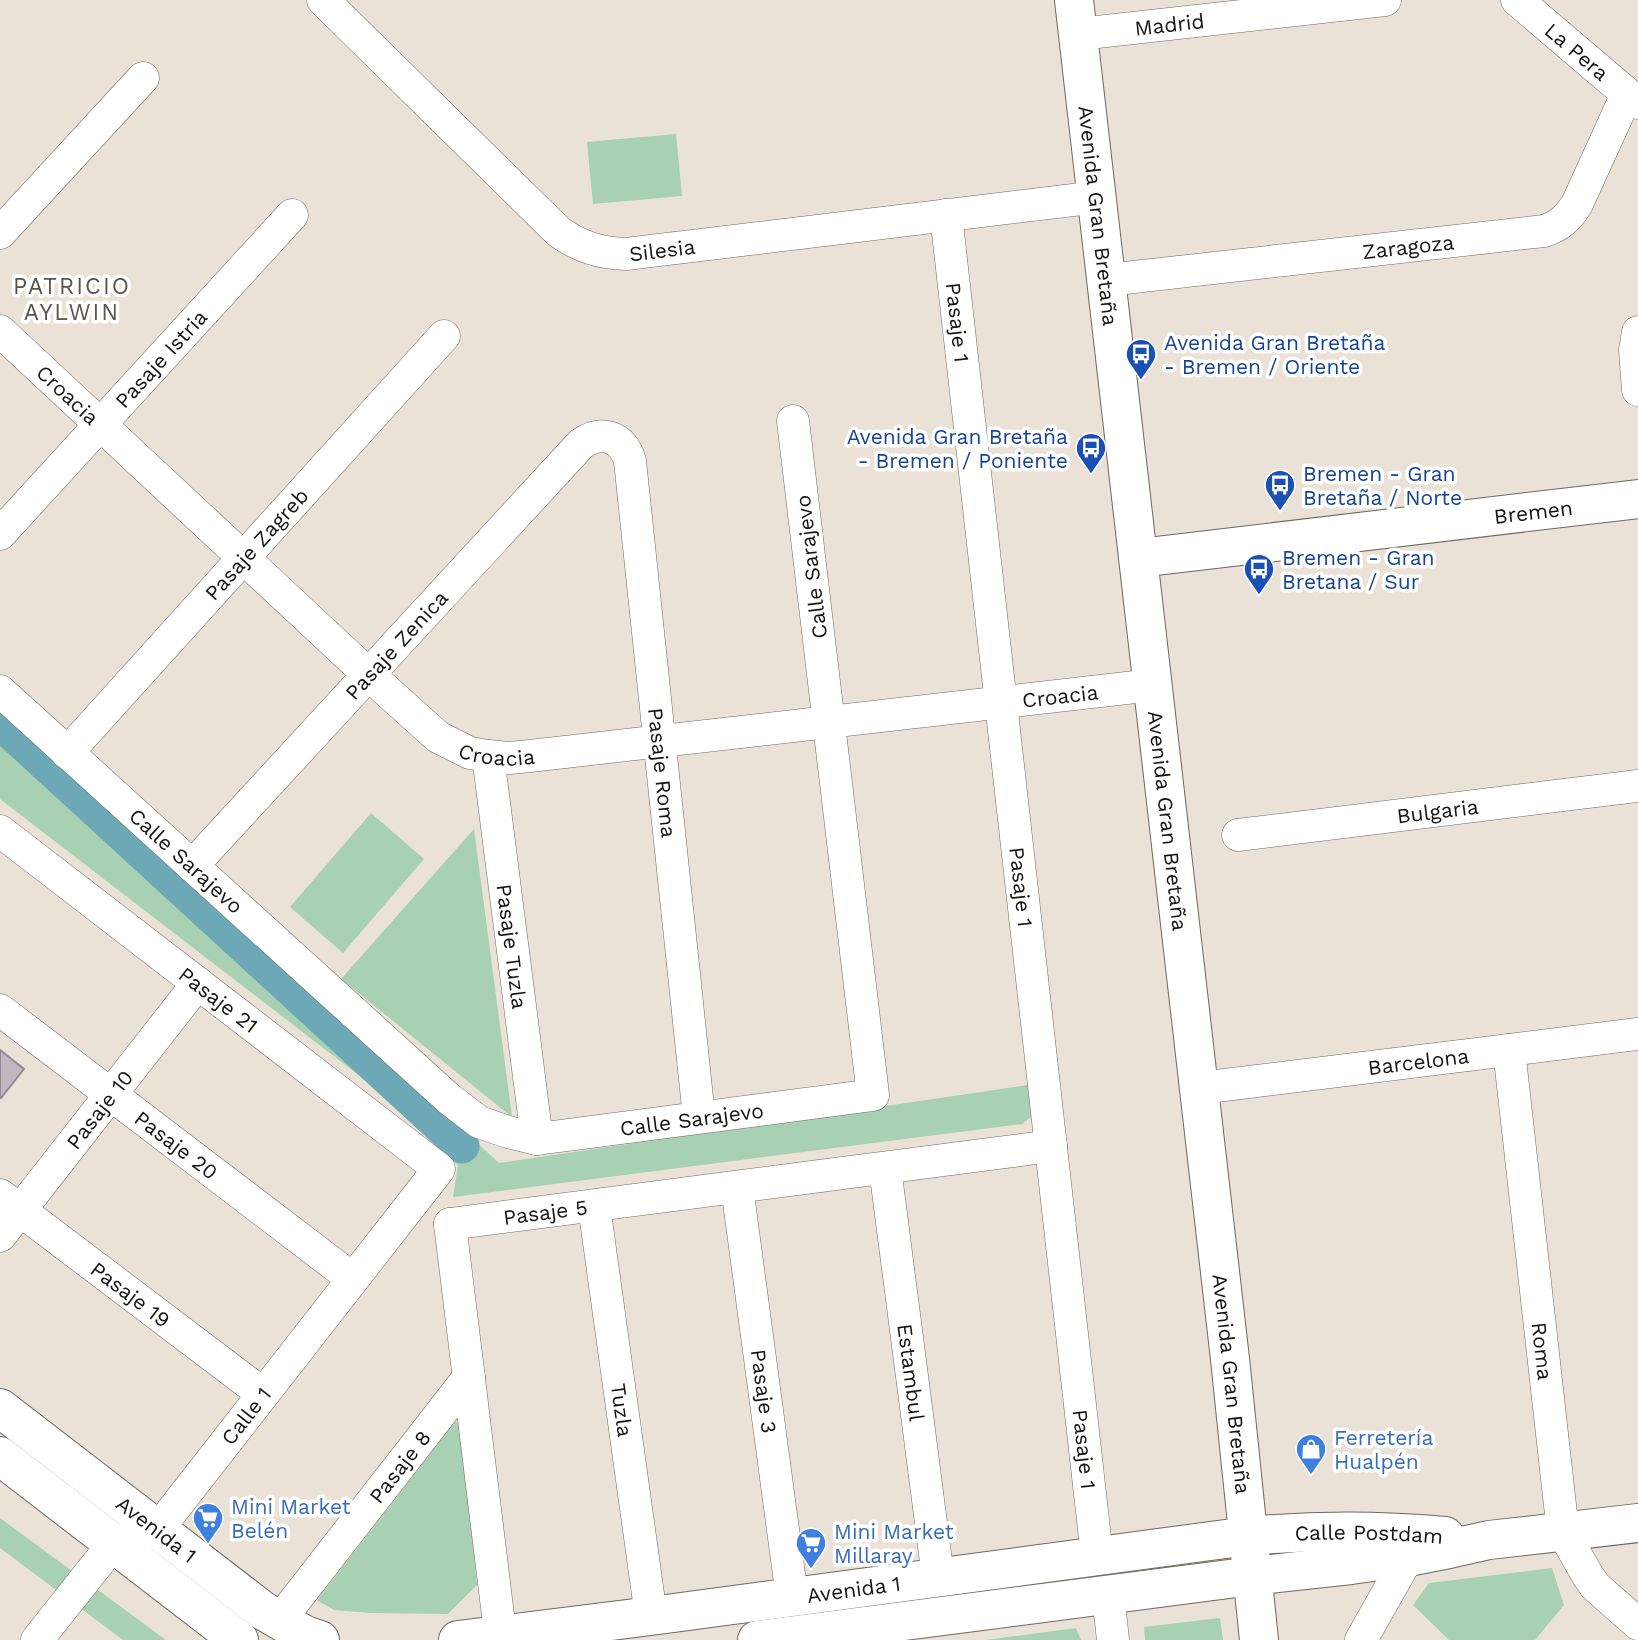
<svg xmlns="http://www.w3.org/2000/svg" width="1638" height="1640" viewBox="0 0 1638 1640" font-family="'Work Sans',sans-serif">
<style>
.green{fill:#a7d1b2}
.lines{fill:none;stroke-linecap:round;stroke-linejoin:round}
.canal{stroke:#6ca8b5;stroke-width:35}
.building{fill:#c2b7c0;stroke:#958a93;stroke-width:2}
.minor-casing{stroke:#6f685e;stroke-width:33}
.tertiary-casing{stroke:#6f685e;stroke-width:40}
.secondary-casing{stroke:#6f685e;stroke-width:40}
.minor{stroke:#fff;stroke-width:32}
.tertiary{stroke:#fff;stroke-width:38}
.secondary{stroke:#fff;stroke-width:38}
.labels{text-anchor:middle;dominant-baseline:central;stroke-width:7;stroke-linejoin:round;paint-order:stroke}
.street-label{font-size:21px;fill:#15130f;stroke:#fff}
.transit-label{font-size:21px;fill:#164399;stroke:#fff;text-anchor:start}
.shop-label{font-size:21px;fill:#366cbe;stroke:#fff;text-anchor:start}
.neighbourhood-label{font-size:23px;letter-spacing:2px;fill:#5a5349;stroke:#fff}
</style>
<rect width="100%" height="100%" fill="#eae2d6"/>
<path class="green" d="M676 134 682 196 593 204 587 142Z
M0 705 499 1163 1035 1084 1037 1112 1022 1124 453 1197 458 1166 431 1131 0 799Z
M371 813 424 859 343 953 290 907Z
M474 829 512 1117 341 979Z
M455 1422 461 1424 477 1585 448 1614 370 1613 334 1610 317 1600Z
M0 1518 166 1640H123L0 1548Z
M1552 1568 1564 1605 1535 1640H1449L1413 1605 1429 1583Z
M1220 1618 1223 1640H1145L1144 1627Z
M1076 1628 1081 1640H985Z"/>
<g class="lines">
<path class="canal" d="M0 722 462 1146"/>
</g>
<path class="building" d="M0 1050 24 1069 1 1098 0 1097Z"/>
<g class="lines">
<g class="minor-casing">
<g id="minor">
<path id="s1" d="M323 0 559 232C580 247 600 253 626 254L1098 197"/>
<path id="s2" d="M1517 0 1638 103"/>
<path id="s3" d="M1079 34 1385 0"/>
<path id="s4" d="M946 215 1097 1556"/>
<path d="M0 233 143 78"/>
<path id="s5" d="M1107 280 1544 231C1560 226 1568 218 1577 204L1627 94"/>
<path id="s6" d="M0 331 368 674 438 737 470 753 488 756 509 758 530 756 1153 685"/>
<path d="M1638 332 1635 350 1638 390"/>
<path id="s7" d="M0 534 292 215"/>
<path id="s8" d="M0 691 448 1098 479 1122 508 1132 537 1139 873 1095 793 421"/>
<path id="s9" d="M67 753 444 336"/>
<path id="s10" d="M488 756 537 1139"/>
<path id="s11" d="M0 831 439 1169 158 1529 114 1543 37 1640"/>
<path id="s12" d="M1238 835 1638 786"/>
<path id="s13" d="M192 866 581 444C602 429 623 437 630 461L699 1117"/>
<path id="s14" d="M0 1010 353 1279"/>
<path id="s15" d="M1509 1050 1563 1532 1588 1576 1595 1586 1638 1624"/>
<path id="s16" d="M1200 1088 1638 1034"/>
<path id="s17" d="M885 1168 938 1577"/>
<path id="s18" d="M737 1187 792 1597"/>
<path id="s19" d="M0 1195 263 1394"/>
<path id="s20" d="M594 1206 651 1616"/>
<path id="s21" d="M450 1224 1051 1146"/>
<path d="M450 1224 501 1640"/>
<path id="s22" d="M0 1236 198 983"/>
<path d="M1108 1594 1113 1640"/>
<path id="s23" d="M279 1621 469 1377"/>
<path d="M1361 1640 1408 1557"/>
</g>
</g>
<g class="tertiary-casing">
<g id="tertiary">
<path id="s24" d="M1139 558 1638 499"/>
<path id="s25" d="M0 1408 262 1610 305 1635 320 1640"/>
<path d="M0 1456 239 1640"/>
<path id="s26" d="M458 1640 651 1616 1248 1536"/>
<path d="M757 1640 1252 1576"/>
</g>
</g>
<g class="secondary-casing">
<g id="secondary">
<path id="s27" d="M1074 0 1230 1359 1259 1640"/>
<path id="s28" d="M1248 1536C1314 1530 1379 1530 1445 1536"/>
<path d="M1252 1576 1351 1565 1408 1557 1449 1549 1489 1540 1638 1523"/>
</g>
</g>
<use href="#minor" class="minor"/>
<use href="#tertiary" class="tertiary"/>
<use href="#secondary" class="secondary"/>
</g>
<defs>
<g id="bus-pin" transform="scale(1.575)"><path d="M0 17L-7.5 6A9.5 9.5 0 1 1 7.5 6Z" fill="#1a4fb4" stroke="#fff"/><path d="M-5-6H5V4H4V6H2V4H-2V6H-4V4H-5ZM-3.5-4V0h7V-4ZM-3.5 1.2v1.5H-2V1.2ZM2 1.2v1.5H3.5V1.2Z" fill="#fff"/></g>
<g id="shop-pin" transform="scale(1.575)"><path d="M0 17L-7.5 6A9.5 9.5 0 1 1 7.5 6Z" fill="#3f7fe0" stroke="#fff"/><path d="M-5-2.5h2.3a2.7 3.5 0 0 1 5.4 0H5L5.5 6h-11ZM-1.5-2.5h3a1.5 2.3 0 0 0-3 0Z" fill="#fff"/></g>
<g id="supermarket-pin" transform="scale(1.575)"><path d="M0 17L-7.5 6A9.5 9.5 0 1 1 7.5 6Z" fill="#3f7fe0" stroke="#fff"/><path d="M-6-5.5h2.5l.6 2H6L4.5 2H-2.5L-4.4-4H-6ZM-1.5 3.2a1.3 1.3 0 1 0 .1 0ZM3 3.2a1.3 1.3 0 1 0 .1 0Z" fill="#fff"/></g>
</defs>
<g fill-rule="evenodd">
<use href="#bus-pin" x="1141" y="354"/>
<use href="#bus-pin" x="1091" y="448"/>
<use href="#bus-pin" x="1280" y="485"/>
<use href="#bus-pin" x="1259" y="569"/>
<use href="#shop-pin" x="1311" y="1449"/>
<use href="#supermarket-pin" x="208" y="1518"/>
<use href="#supermarket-pin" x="811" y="1543"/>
</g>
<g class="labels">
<g class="street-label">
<text stroke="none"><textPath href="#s3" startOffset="91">Madrid</textPath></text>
<text stroke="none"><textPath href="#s2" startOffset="79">La Pera</textPath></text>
<text stroke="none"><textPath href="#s27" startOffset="217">Avenida Gran Bretaña</textPath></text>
<text stroke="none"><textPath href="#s5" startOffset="303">Zaragoza</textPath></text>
<text stroke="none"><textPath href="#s1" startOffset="439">Silesia</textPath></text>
<text stroke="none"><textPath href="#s4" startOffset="108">Pasaje 1</textPath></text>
<text stroke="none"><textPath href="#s7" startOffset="238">Pasaje Istria</textPath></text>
<text stroke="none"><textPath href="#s6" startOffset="93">Croacia</textPath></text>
<text stroke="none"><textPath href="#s24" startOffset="397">Bremen</textPath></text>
<text stroke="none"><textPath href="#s9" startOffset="282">Pasaje Zagreb</textPath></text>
<text transform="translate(811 567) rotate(-97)">Calle Sarajevo</text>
<text stroke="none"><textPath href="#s13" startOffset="301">Pasaje Zenica</textPath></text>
<text stroke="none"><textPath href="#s6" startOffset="1227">Croacia</textPath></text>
<text stroke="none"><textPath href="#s6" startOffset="660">Croacia</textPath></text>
<text stroke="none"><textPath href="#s13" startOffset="950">Pasaje Roma</textPath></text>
<text stroke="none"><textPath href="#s12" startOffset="201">Bulgaria</textPath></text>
<text stroke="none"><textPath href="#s27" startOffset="826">Avenida Gran Bretaña</textPath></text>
<text stroke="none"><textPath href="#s8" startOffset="252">Calle Sarajevo</textPath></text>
<text stroke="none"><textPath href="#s4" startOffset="676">Pasaje 1</textPath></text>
<text stroke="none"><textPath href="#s10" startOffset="192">Pasaje Tuzla</textPath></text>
<text stroke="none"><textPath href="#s11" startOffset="276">Pasaje 21</textPath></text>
<text stroke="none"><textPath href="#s16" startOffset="220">Barcelona</textPath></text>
<text stroke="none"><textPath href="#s22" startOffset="161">Pasaje 10</textPath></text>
<text stroke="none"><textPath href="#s8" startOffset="861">Calle Sarajevo</textPath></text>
<text stroke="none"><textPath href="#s14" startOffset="222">Pasaje 20</textPath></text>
<text stroke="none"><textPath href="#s21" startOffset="96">Pasaje 5</textPath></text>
<text stroke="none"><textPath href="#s19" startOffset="164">Pasaje 19</textPath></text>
<text stroke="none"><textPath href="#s15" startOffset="303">Roma</textPath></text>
<text stroke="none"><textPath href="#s17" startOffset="206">Estambul</textPath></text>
<text stroke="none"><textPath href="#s27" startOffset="1393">Avenida Gran Bretaña</textPath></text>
<text stroke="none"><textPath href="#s18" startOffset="206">Pasaje 3</textPath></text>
<text stroke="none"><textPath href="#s20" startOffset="206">Tuzla</textPath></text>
<text transform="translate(246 1416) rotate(-52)">Calle 1</text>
<text stroke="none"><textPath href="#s4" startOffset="1242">Pasaje 1</textPath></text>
<text stroke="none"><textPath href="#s23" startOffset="196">Pasaje 8</textPath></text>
<text stroke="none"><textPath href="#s25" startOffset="198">Avenida 1</textPath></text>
<text stroke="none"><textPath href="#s28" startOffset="121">Calle Postdam</textPath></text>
<text stroke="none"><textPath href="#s26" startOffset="399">Avenida 1</textPath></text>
</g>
<g class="transit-label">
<text x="1164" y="342">Avenida Gran Bretaña<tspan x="1164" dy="24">- Bremen / Oriente</tspan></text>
<text x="1068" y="436" text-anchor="end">Avenida Gran Bretaña<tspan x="1068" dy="24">- Bremen / Poniente</tspan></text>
<text x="1303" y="473">Bremen - Gran<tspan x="1303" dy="24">Bretaña / Norte</tspan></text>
<text x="1282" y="557">Bremen - Gran<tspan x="1282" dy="24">Bretana / Sur</tspan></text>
</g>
<g class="shop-label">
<text x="1334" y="1437">Ferretería<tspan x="1334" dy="24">Hualpén</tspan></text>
<text x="231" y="1506">Mini Market<tspan x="231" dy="24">Belén</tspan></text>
<text x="834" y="1531">Mini Market<tspan x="834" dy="24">Millaray</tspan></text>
</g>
<g class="neighbourhood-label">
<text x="72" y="286">PATRICIO<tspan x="72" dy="26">AYLWIN</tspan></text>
</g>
</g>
</svg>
